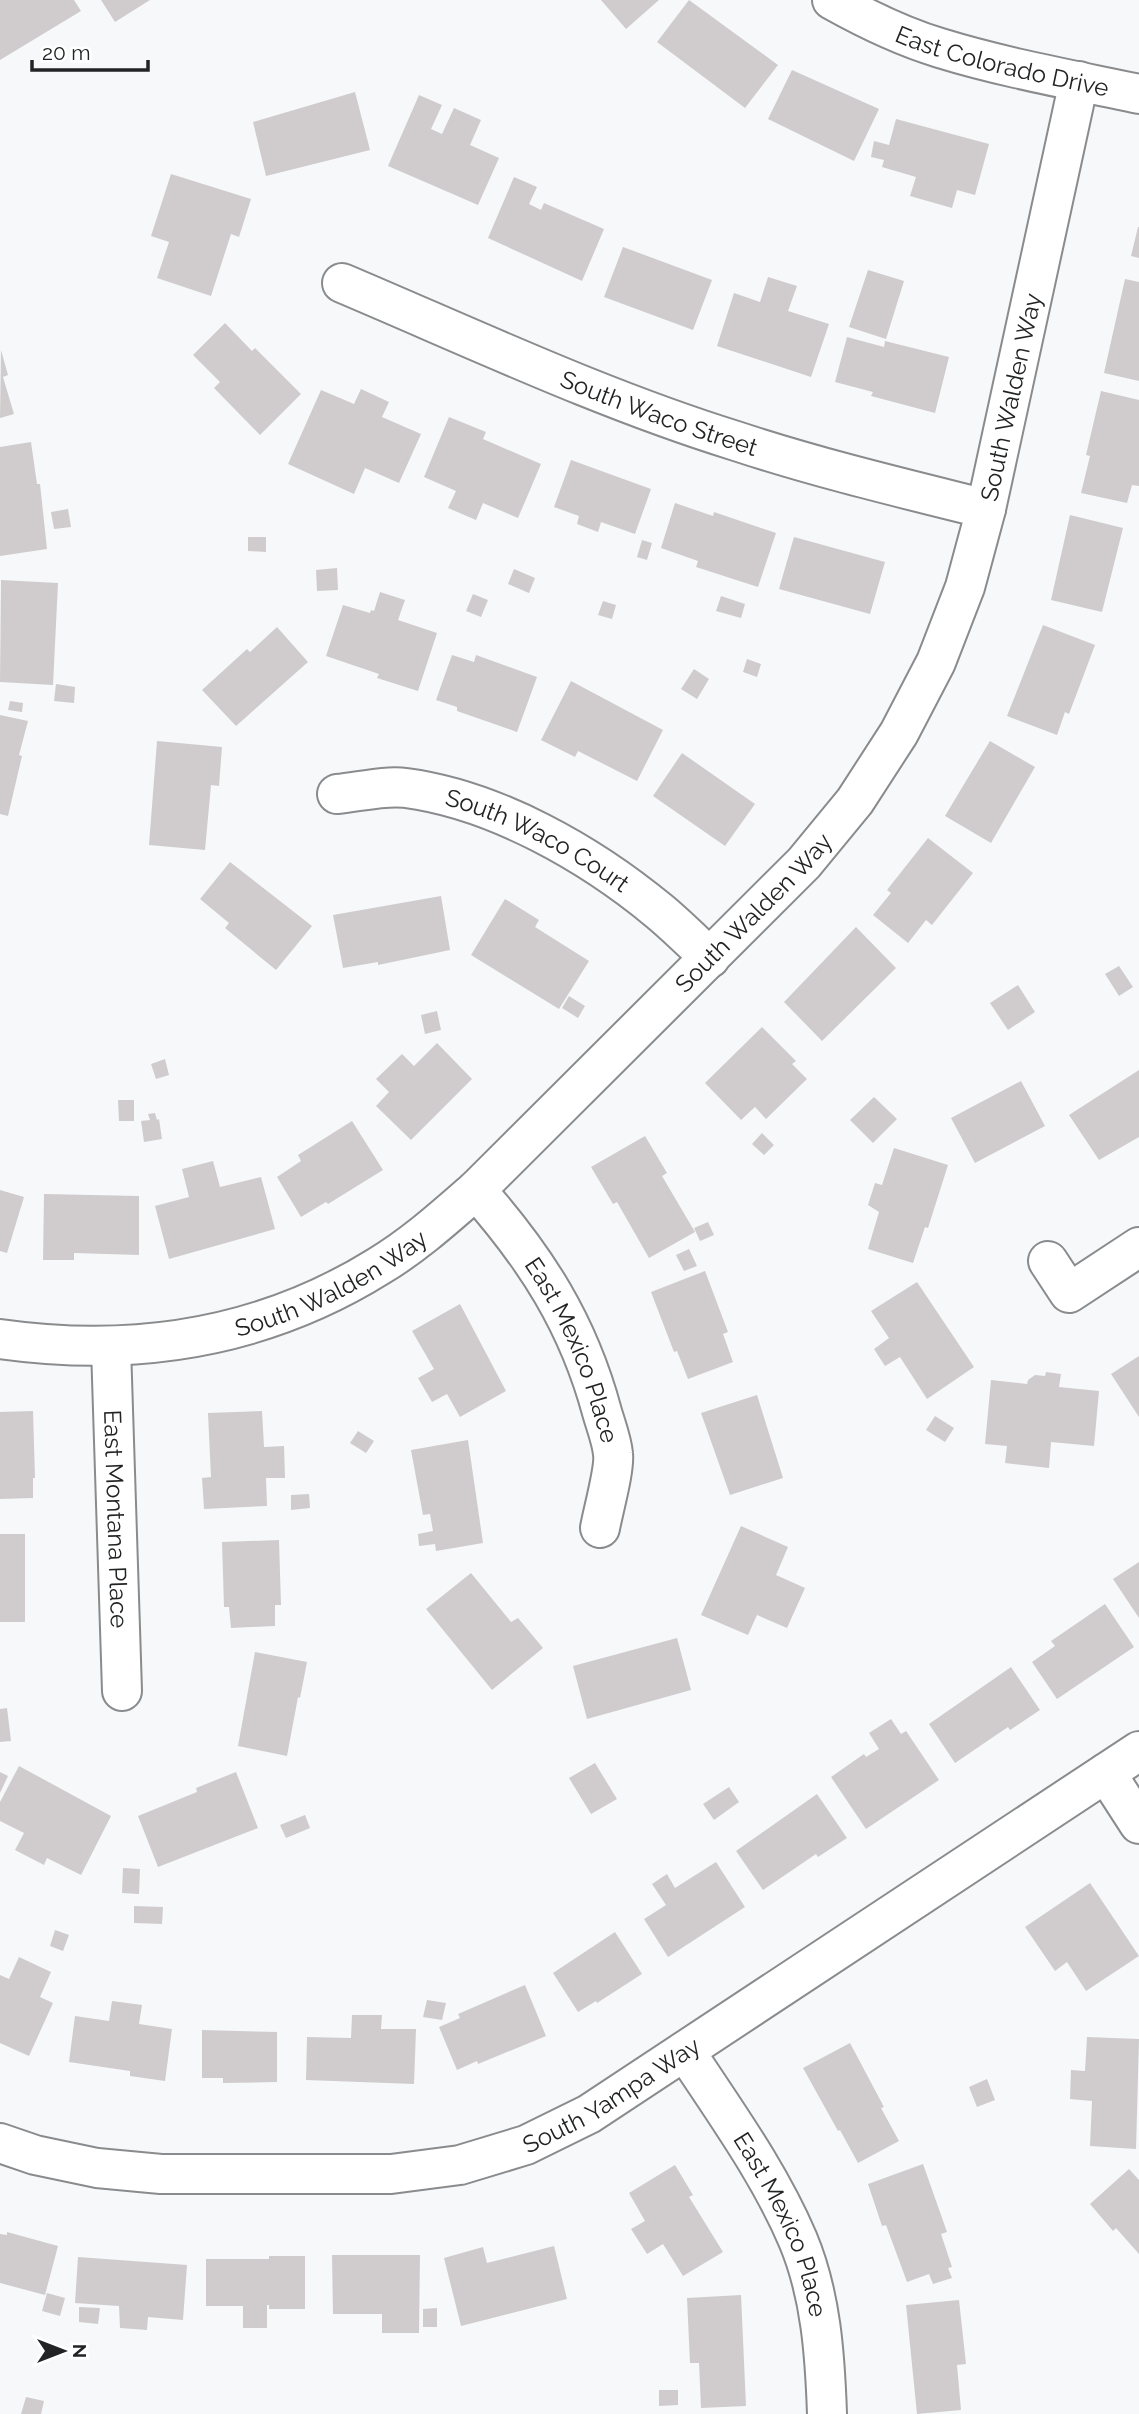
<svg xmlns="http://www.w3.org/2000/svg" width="1139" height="2414" viewBox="0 0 1139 2414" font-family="Raleway,sans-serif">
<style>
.building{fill:#d0cccd}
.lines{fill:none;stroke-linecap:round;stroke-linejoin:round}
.minor-casing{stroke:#898b8d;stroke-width:42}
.minor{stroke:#fff;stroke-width:38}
.labels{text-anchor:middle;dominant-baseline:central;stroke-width:5;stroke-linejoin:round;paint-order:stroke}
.street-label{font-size:24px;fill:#222324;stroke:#fff}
</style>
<rect width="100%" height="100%" fill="#f6f8fa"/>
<path class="building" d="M0 0H74L81 11 0 60Z
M101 0H150L115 22Z
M601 0H659L626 29Z
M689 0 778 65 745 108 657 42Z
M792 70 879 109 854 161 768 119Z
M355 92 370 150 266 176 253 122Z
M419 95 442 105 431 129 442 134 454 108 481 120 470 145 499 158 478 205 388 166Z
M896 119 989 144 975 195 957 190 952 208 910 196 916 177 882 167 884 160 871 157 874 141 889 145Z
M171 174 251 199 239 237 231 234 211 296 157 278 169 242 151 236Z
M514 177 537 187 529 204 541 210 544 203 604 229 582 281 488 238Z
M1138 227H1139V258L1131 256Z
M623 247 712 280 693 330 604 297Z
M868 270 904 281 886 339 849 327Z
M768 277 797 286 788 311 829 324 811 377 717 346 734 293 760 302Z
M1125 279 1139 282V381L1104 373Z
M225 323 252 351 255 348 301 394 260 435 214 388 220 382 193 355Z
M847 337 884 347 885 341 949 357 935 413 871 396 873 392 835 382Z
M1 350 8 375 3 377 14 414 0 418Z
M361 389 389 402 382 417 421 434 399 483 365 468 354 494 288 464 321 390 354 404Z
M1101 391 1139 400V486L1132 485 1127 503 1081 493 1090 456 1086 455Z
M449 417 486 432 483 439 541 464 518 518 483 503 476 520 448 508 456 491 424 477Z
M31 442 37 484H40L47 549 0 556V447Z
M571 460 651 489 635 534 601 522 598 532 577 524 579 516 554 507Z
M675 503 713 516 714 512 776 533 758 587 696 567 698 561 661 548Z
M68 509 71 527 54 529 51 512Z
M1070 515 1123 528 1102 612 1051 600Z
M248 537H266V552L248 551Z
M794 537 885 562 870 614 779 589Z
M642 540 652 543 647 560 637 557Z
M337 568 338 590 317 591 316 570Z
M514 569 535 578 529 593 508 584Z
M1 580 58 583 53 685 0 682Z
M380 592 405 600 398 620 437 633 418 691 377 678 379 674 326 656 343 605 370 613 371 610 374 611Z
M473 594 488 600 481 617 466 611Z
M721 596 745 604 741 618 716 611Z
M603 601 616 605 612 619 598 615Z
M1043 625 1095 645 1069 714 1065 712 1057 735 1007 716Z
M277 627 308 662 236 726 202 690 247 649 250 652Z
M452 655 474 662 476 655 537 677 517 732 457 711V707L436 700Z
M747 659 761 664 757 677 743 672Z
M694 669 709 679 697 699 681 689Z
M571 681 663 730 637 781 578 751 575 757 541 740Z
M56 684 75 687 74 703 54 701Z
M10 701 23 703 22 712 8 710Z
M0 715 28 721 19 755 22 756 8 816 0 814Z
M157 741 222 747 219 786 211 785 205 850 149 845Z
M990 741 1035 767 991 843 945 816Z
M682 753 755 804 725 846 653 796Z
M928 838 973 873 932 925 926 920 908 943 873 915 891 893 887 890Z
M230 862 312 926 276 970 225 928 229 923 200 899Z
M441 896 450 950 378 965V962L343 968 333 915Z
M505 899 539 920 535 927 589 961 559 1009 471 955Z
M856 927 896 968 822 1041 784 1002Z
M1119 966 1133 987 1119 996 1105 974Z
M1018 985 1035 1012 1008 1030 990 1003Z
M569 996 585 1006 578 1018 562 1008Z
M437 1011 441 1030 425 1034 421 1015Z
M762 1027 796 1061 792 1064 807 1079 766 1119 755 1107 741 1120 705 1083Z
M437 1043 472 1079 411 1140 376 1106 389 1092 376 1079 402 1054 414 1066Z
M165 1059 169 1075 156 1079 151 1064Z
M1139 1070V1137L1099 1160 1069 1115Z
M1021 1081 1045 1126 975 1163 951 1118Z
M874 1097 897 1119 873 1143 850 1120Z
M118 1100H134V1121H119Z
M155 1113 157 1120 159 1119 162 1139 144 1142 141 1121 150 1120 148 1114Z
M352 1121 383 1170 328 1204 326 1202 301 1217 277 1177 301 1161 298 1155Z
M762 1133 774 1145 764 1155 752 1144Z
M645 1136 667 1173 662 1176 695 1232 649 1258 617 1202 613 1204 591 1167Z
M894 1148 948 1165 928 1228 925 1227 913 1263 868 1249 879 1212 868 1205 875 1183 882 1185Z
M213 1161 220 1187 261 1177 275 1229 169 1259 155 1206 189 1197 182 1169Z
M0 1190 24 1197 7 1253 0 1251Z
M44 1194 139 1196V1255L74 1253V1260H43Z
M708 1222 714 1235 700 1241 694 1228Z
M689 1249 697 1266 684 1271 676 1255Z
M705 1271 728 1332 723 1334 733 1362 688 1379 677 1351 674 1352 651 1292Z
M917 1282 974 1367 927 1399 900 1357 885 1366 874 1349 889 1338 871 1311Z
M460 1304 506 1391 460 1417 447 1394 432 1402 418 1378 434 1369 412 1331Z
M1139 1356V1417L1111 1374Z
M1046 1372 1061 1374 1059 1387 1099 1391 1094 1446 1051 1442 1049 1468 1005 1463 1007 1446 985 1444 991 1380 1027 1384 1028 1380 1035 1375 1045 1376Z
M757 1395 783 1478 730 1495 701 1413Z
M33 1411 35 1478H33V1498L0 1499V1412Z
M262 1411 264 1447 284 1446 285 1478H266L267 1506 204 1509 202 1478 211 1477 208 1413Z
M935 1416 954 1428 945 1442 926 1430Z
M358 1431 374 1441 366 1453 350 1443Z
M468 1440 483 1543 436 1551 435 1544 419 1546 418 1534 433 1531 430 1514 423 1515 411 1450Z
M309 1494 310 1508 291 1510V1495Z
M741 1526 788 1547 776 1575 805 1588 787 1628 757 1615 748 1635 701 1615Z
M0 1534H25V1622H0Z
M279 1540 281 1605H275V1626L231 1628 229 1607H224L222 1542Z
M1139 1562V1618L1113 1579Z
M471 1573 511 1622 518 1618 543 1648 492 1690 426 1609Z
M1105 1604 1134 1647 1057 1699 1032 1662 1055 1646 1051 1641Z
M677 1638 691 1690 587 1719 573 1666Z
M255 1652 307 1662 300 1698 298 1697 287 1756 238 1746Z
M1011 1667 1040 1710 1010 1730 1008 1727 955 1763 929 1724Z
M7 1708 11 1741 0 1742V1709Z
M891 1719 901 1734 906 1731 939 1780 866 1829 831 1777 864 1754 866 1757 879 1749 869 1733Z
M595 1763 617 1799 591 1814 569 1778Z
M19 1766 111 1816 81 1875 47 1858 44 1865 15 1850 24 1833 0 1821V1802Z
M0 1772 8 1776 0 1793Z
M236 1772 258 1828 158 1867 138 1816 197 1792 196 1788Z
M729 1787 739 1802 714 1820 703 1804Z
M817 1794 847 1838 818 1857 816 1854 763 1890 736 1851Z
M305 1815 310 1828 286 1838 280 1825Z
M716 1862 745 1907 668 1957 644 1919 666 1905 652 1884 667 1874 675 1888Z
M123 1868 140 1869 139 1894 122 1893Z
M1090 1883 1139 1956 1086 1991 1067 1962 1055 1971 1025 1927Z
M134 1906 163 1907 162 1924 134 1923Z
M55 1930 69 1935 63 1951 50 1946Z
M615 1932 642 1974 597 2003 596 2001 578 2012 553 1973Z
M19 1957 51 1972 40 1997 53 2003 29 2056 0 2043V1975L9 1979Z
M525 1985 546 2036 478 2064 477 2061 457 2070 439 2027 460 2018 458 2014Z
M427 2000 446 2003 442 2020 423 2017Z
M112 2001 142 2005 139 2024 172 2029 165 2081 130 2076V2071L69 2062 75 2016 109 2021Z
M352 2015H382L381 2029H416L414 2084 306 2080 307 2037 351 2038Z
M202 2030 277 2032V2082L223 2083V2078H202Z
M1087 2037 1139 2039 1136 2149 1090 2146 1092 2101 1070 2099 1071 2070 1085 2071Z
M850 2043 884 2107 881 2108 899 2141 858 2163 840 2130 838 2131 803 2068Z
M987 2079 995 2100 977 2107 969 2087Z
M923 2164 947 2232 941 2234 952 2267 948 2268 952 2278 933 2284 929 2274 907 2282 886 2225 882 2226 868 2184Z
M675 2165 693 2195 689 2197 723 2252 683 2276 663 2244 647 2254 631 2229 645 2221 629 2193Z
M1129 2169 1139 2180V2254L1116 2228 1113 2231 1090 2204Z
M7 2232 58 2246 45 2295 0 2283V2234L7 2235Z
M554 2246 567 2299 461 2326 444 2258 483 2247 487 2263Z
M332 2255H420L419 2333H382V2314H333Z
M269 2256H305V2309H269V2305H267V2328H243V2306H206V2259H269Z
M78 2257 187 2265 183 2320 148 2317 147 2330 120 2328 119 2306 75 2303Z
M47 2293 65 2298 60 2316 42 2311Z
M741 2295 746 2406 701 2408 699 2363H690L687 2298Z
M959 2300 966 2364 957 2365 961 2410 917 2414 906 2305Z
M79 2307 100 2308 98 2324 79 2322Z
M437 2308V2327H423V2309Z
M659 2390H678V2405L659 2406Z
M26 2397 44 2401 41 2414H21Z"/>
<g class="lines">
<g class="minor-casing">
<g id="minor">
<path id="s1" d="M832 0C866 19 903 37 940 48 1005 68 1073 80 1139 94"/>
<path id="s2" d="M342 283C472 338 601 399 736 441 818 468 902 488 986 509"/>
<path id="s3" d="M337 794C359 792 385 785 406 788 496 800 590 854 659 911 676 925 693 942 710 958"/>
<path id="s4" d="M476 1190C536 1258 578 1323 602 1412 606 1426 612 1441 613 1454 615 1469 603 1511 600 1528"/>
<path d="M1048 1261 1069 1293 1139 1247"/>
<path id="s5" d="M0 1339C135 1358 262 1339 379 1266 414 1245 445 1217 476 1190L804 863 855 801 899 733 936 662 965 587 986 509 1079 81"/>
<path id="s6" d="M111 1347 122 1691"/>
<path d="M1106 1773 1139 1824"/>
<path id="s7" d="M685 2051C725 2112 769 2172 798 2240 821 2295 825 2355 827 2414"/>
<path id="s8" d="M0 2143 35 2155 97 2168 161 2174H391L460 2165 526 2145 589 2114 1139 1751"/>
</g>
</g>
<use href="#minor" class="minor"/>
</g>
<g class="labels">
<g class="street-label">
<text stroke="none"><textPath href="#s1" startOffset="182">East Colorado Drive</textPath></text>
<text stroke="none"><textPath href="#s5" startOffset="1498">South Walden Way</textPath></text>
<text stroke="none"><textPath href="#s2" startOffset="343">South Waco Street</textPath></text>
<text stroke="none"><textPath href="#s3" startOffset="212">South Waco Court</textPath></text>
<text stroke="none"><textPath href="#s5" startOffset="910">South Walden Way</textPath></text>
<text stroke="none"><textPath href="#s5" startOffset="343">South Walden Way</textPath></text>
<text stroke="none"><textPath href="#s4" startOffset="189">East Mexico Place</textPath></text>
<text stroke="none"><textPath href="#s6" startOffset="172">East Montana Place</textPath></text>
<text stroke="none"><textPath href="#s8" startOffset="632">South Yampa Way</textPath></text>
<text stroke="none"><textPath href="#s7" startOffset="200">East Mexico Place</textPath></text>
</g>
</g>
<g transform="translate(63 2351) rotate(90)" stroke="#ffffff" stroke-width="5" paint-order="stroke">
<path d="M0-5L12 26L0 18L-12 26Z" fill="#222324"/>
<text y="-10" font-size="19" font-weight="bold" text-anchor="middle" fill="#222324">N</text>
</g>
<path d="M32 60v10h116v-10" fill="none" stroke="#222324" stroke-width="3.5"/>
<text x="42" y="60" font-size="21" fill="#222324" stroke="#ffffff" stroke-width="5" paint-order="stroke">20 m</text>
</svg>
